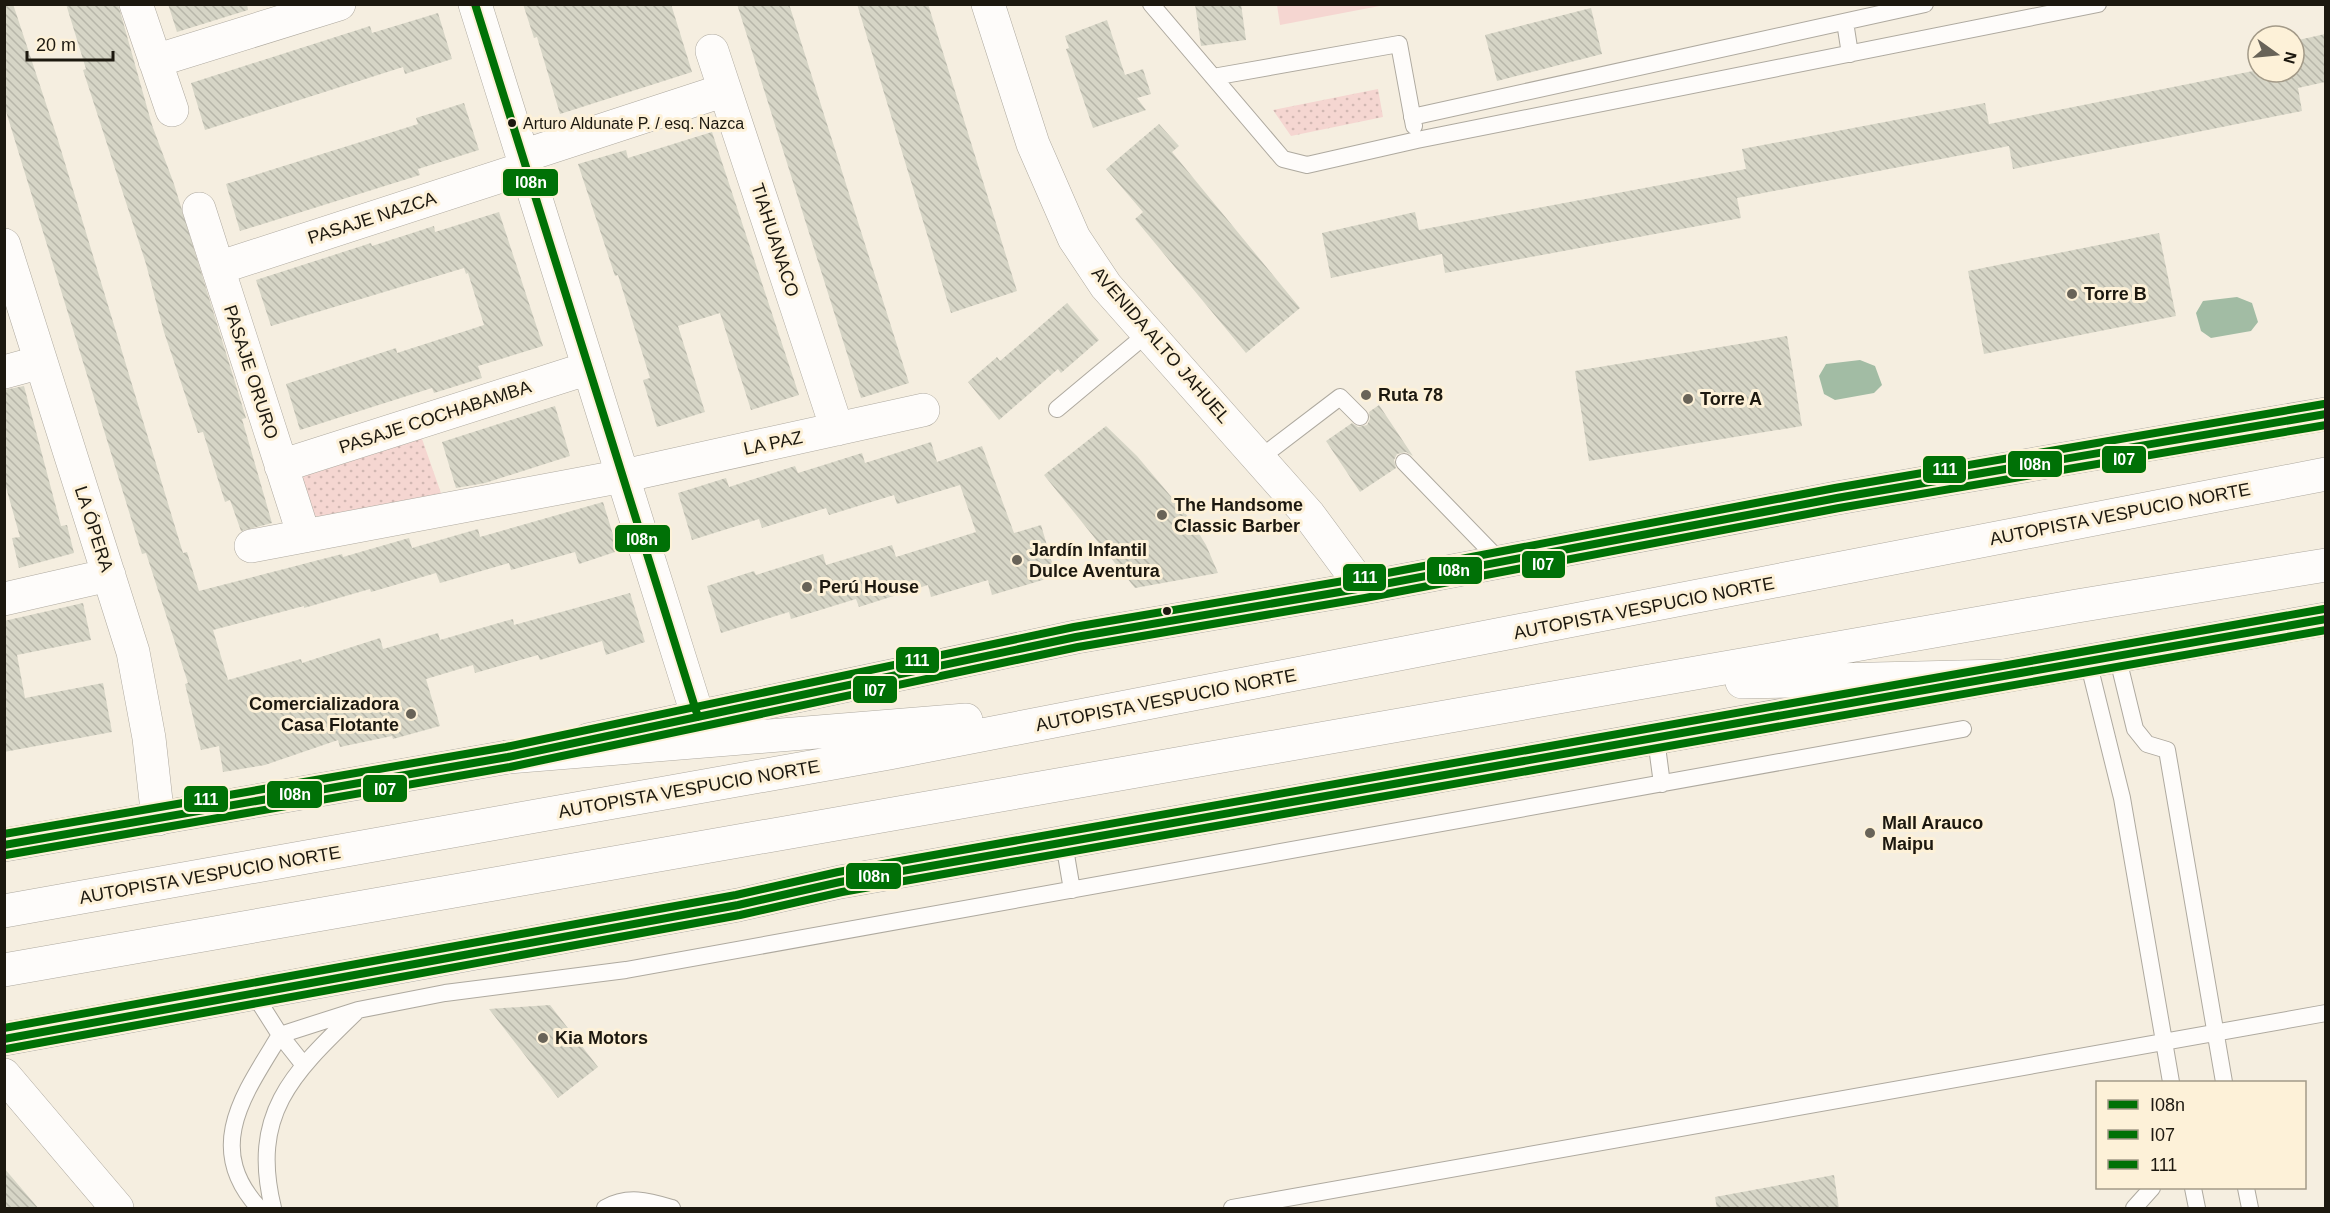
<svg xmlns="http://www.w3.org/2000/svg" width="2330" height="1213" viewBox="0 0 2330 1213" font-family="Arial,sans-serif">
<style>
.grass{fill:url(#grass-dots)}
.pitch{fill:#f5d6d1}
.water{fill:#a2bca4}
.building{fill:url(#building-back-hatch)}
.lines{fill:none;stroke-linecap:round;stroke-linejoin:round}
.lane-casing{stroke:#aea99f;stroke-width:18}
.street-casing{stroke:#aea99f;stroke-width:34}
.secondary-casing{stroke:#aea99f;stroke-width:34}
.primary-casing{stroke:#aea99f;stroke-width:34}
.highway-casing{stroke:#aea99f;stroke-width:34}
.lane{stroke:#fefcfa;stroke-width:16}
.street{stroke:#fefcfa;stroke-width:33}
.secondary{stroke:#fefcfa;stroke-width:33}
.primary{stroke:#fefcfa;stroke-width:33}
.highway{stroke:#fefcfa;stroke-width:33}
.bus-1-casing{stroke:#fdf1d8;stroke-width:12}
.bus-2-casing{stroke:#fdf1d8;stroke-width:12}
.bus-3-casing{stroke:#fdf1d8;stroke-width:12}
.bus-1{stroke:#007106;stroke-width:8}
.bus-2{stroke:#007106;stroke-width:8}
.bus-3{stroke:#007106;stroke-width:8}
.bus-dot{fill:#1c180f;stroke:#fdf1d8;stroke-width:2}
.poi-dot{fill:#686358;stroke:#fdf1d8;stroke-width:2}
.labels{text-anchor:middle;dominant-baseline:central;stroke-width:6;stroke-linejoin:round;paint-order:stroke}
.bus-label{font-size:16px;fill:#1c180f;stroke:#fdf1d8;text-anchor:start}
.street-label{font-size:18px;fill:#1c180f;stroke:#fdf1d8}
.poi-label{font-size:18px;font-weight:bold;fill:#1c180f;stroke:#fdf1d8;text-anchor:start}
.line-badge{stroke:#fdf1d8;stroke-width:2}
.badge-label{font-size:16px;text-anchor:middle;font-weight:bold;fill:#fff}
</style>
<defs>
<pattern id="grass-dots" width="8" height="8" patternUnits="userSpaceOnUse" patternTransform="scale(1.5)"><rect width="8" height="8" fill="#f5d6d1"/><path d="M2 2h.1M6 6h.1" fill="none" stroke="#d1b7b2" stroke-width="1.8" stroke-linecap="round"/></pattern>
<pattern id="building-back-hatch" width="6" height="6" patternUnits="userSpaceOnUse" patternTransform="scale(1.5)"><rect width="6" height="6" fill="#d6d5c6"/><path d="M-1 5l2 2M0 0l6 6M5-1l2 2" fill="none" stroke="#b7b6a9"/></pattern>
</defs>
<rect width="100%" height="100%" fill="#f5eee0"/>
<path class="grass" d="M1378 89 1383 117 1291 136 1273 110Z
M421 436 442 496 329 522 310 513 299 477Z"/>
<path class="pitch" d="M1390 4 1280 25 1277 5V4Z"/>
<path class="water" d="M2237 297 2252 303 2258 322 2251 331 2211 338 2201 331 2196 313 2203 301Z
M1860 360 1875 366 1882 385 1874 393 1835 400 1824 394 1819 376 1826 364Z"/>
<path class="building" d="M4 4H13L58 140 183 553 187 552 199 591 342 554 343 557 409 538 412 548 478 529 480 537 603 502 618 551 579 564 575 552 511 570 509 563 440 583 436 573 371 592 370 589 304 608V606L213 630 228 680 301 659 302 663 380 638 383 649 438 633 440 640 513 619 514 625 630 593 645 642 606 655 602 641 540 660 538 655 475 673 473 665 426 679 440 726 393 739 392 736 340 747 338 740 265 765 223 772 219 746 201 750 185 684 188 683 146 553 142 554 4 105Z
M66 4H118L152 125 174 184 246 418 242 419 272 523 241 531 230 500 225 502 203 432 198 433 164 332 146 264 83 70 86 69Z
M168 4H247L248 10 177 32Z
M523 4H671L692 72 560 114 537 37 534 38Z
M737 4H789L909 383 861 398Z
M857 4H928L1017 291 951 313Z
M1195 4H1241L1246 40 1201 46Z
M1591 8 1602 54 1497 81 1485 35Z
M438 13 452 59 405 74 403 67 205 130 191 83 370 26 372 33Z
M1107 20 1125 75 1143 69 1151 94 1137 98 1146 110 1093 128 1066 49 1069 48 1065 36Z
M2325 34V82L2298 88 2302 111 2013 169 2009 146 1737 198 1741 218 1445 273 1442 254 1331 278 1322 233 1415 212 1419 230 1746 169 1742 149 1985 103 1989 124 2258 70V72H2294V41Z
M464 103 479 150 418 169 420 175 240 231 226 184 418 124 416 118Z
M1159 124 1179 146 1172 152 1300 308 1246 353 1135 219 1143 212 1106 169Z
M712 132 799 395 751 410 720 313 678 326 705 412 657 427 643 380 650 378 618 275 615 276 578 164 626 150 628 158Z
M499 212 543 346 478 366 482 378 434 393 432 388 300 430 286 384 396 348 397 353 484 325 468 273 466 274 464 268 271 326 256 280 371 243 372 246 434 226 435 232Z
M2159 233 2176 316 1984 354 1968 271Z
M1067 303 1099 340 1061 373 1058 369 999 420 968 382 997 357 1000 361Z
M1787 336 1802 426 1589 461 1575 371Z
M24 386 61 526 67 525 74 553 19 568 12 538 20 537 4 480V390Z
M1379 405 1413 456 1406 452 1397 454 1394 460 1396 468 1360 492 1326 441 1352 423 1358 427 1367 425 1370 419 1369 412Z
M555 406 570 456 485 483 456 488 442 442Z
M1106 426 1137 456 1190 519 1206 545 1218 573 1135 588 1044 475Z
M931 442 937 462 982 446 1014 533 1041 525 1056 576 992 595 988 580 931 597 928 585 859 607 856 599 791 619 789 612 721 633 707 586 754 571 756 575 823 554 826 565 892 545 896 557 976 532 960 485 897 504 894 495 829 515 826 508 762 528 759 519 692 540 678 493 726 478 729 487 795 466 798 473 862 453 865 463Z
M83 603 91 640 17 655 25 698 103 683 112 732 4 752V621Z
M550 1005 598 1067 558 1098 489 1009Z
M4 1168 39 1209H4Z
M1834 1175 1839 1209H1717L1715 1197Z"/>
<g class="lines">
<g class="lane-casing">
<path id="lane" d="M1151 4 1283 159 1307 165 1417 140 2098 4
M1845 22 1850 54
M1213 77 1399 44 1414 126
M1412 117 1925 4
M1057 409 1148 333
M1260 458 1340 397 1360 417
M1404 462 1500 561
M2117 655 2135 729 2147 744 2167 750 2224 1082
M2088 661 2122 798 2171 1082
M1656 739 1662 784
M1064 843 1072 890
M254 994 280 1035 303 1064
M2193 1188 2197 1208
M2246 1188 2250 1208
M259 1208C203 1147 245 1093 280 1035L358 1010 445 993 626 970 1963 729
M273 1208C250 1114 292 1074 355 1013
M605 1208C628 1195 648 1201 672 1208
M1232 1208 2326 1013
M2134 1208 2152 1188"/>
</g>
<g class="street-casing">
<path id="street" d="M136 4 172 110
M475 4 698 717
M712 51 837 429
M155 61 339 4
M523 156 725 90
M199 209 304 536
M4 245 133 652 149 738 158 819
M218 268 526 168
M4 372 41 362
M281 466 589 368
M251 546 623 476 923 410
M4 599 109 575
M4 1075 117 1208"/>
</g>
<g class="secondary-casing">
<path id="secondary" d="M988 4 1033 144 1074 238 1106 286 1309 515 1363 588
M588 740 1076 637 1363 588 1837 498 2326 414
M4 1039 738 905 840 882 2326 619"/>
</g>
<g class="primary-casing">
<path id="primary" d="M4 845 508 757"/>
</g>
<g class="highway-casing">
<path id="highway" d="M1742 682 2003 676
M508 757 966 720
M4 911 889 753 2326 474
M4 970 2077 606 2326 565"/>
</g>
<use href="#lane" class="lane"/>
<use href="#street" class="street"/>
<use href="#secondary" class="secondary"/>
<use href="#primary" class="primary"/>
<use href="#highway" class="highway"/>
<g class="bus-1-casing">
<path id="bus-1" d="M475 4 698 717
M4 845 508 757 1076 637 1363 588 1837 498 2326 414
M4 1039 738 905 840 882 2326 619"/>
</g>
<g class="bus-2-casing">
<path id="bus-2" d="M6 855 510 767 1078 647 1365 598 1839 508 2326 425
M6 1049 740 915 842 892 2326 630"/>
</g>
<g class="bus-3-casing">
<path id="bus-3" d="M4 834 506 747 1074 627 1361 578 1835 488 2324 404
M4 1028 736 895 838 872 2324 609"/>
</g>
<use href="#bus-1" class="bus-1"/>
<use href="#bus-2" class="bus-2"/>
<use href="#bus-3" class="bus-3"/>
</g>
<g class="bus-dot">
<circle cx="512" cy="123" r="5"/>
<circle cx="1167" cy="611" r="5"/>
</g>
<g class="poi-dot">
<circle cx="2072" cy="294" r="6"/>
<circle cx="1366" cy="395" r="6"/>
<circle cx="1688" cy="399" r="6"/>
<circle cx="1162" cy="515" r="6"/>
<circle cx="1017" cy="560" r="6"/>
<circle cx="807" cy="587" r="6"/>
<circle cx="411" cy="714" r="6"/>
<circle cx="1870" cy="833" r="6"/>
<circle cx="543" cy="1038" r="6"/>
</g>
<g class="labels">
<g class="bus-label">
<text x="523" y="123">Arturo Aldunate P. / esq. Nazca</text>
</g>
<g class="street-label">
<text transform="translate(372 218) rotate(-18)">PASAJE NAZCA</text>
<text transform="translate(775 240) rotate(72)">TIAHUANACO</text>
<text transform="translate(1161 345) rotate(49)">AVENIDA ALTO JAHUEL</text>
<text transform="translate(251 372) rotate(72)">PASAJE ORURO</text>
<text transform="translate(435 417) rotate(-18)">PASAJE COCHABAMBA</text>
<text transform="translate(773 443) rotate(-12)">LA PAZ</text>
<text transform="translate(2120 514) rotate(-11)">AUTOPISTA VESPUCIO NORTE</text>
<text transform="translate(94 529) rotate(72)">LA ÓPERA</text>
<text transform="translate(1644 608) rotate(-11)">AUTOPISTA VESPUCIO NORTE</text>
<text transform="translate(1166 700) rotate(-11)">AUTOPISTA VESPUCIO NORTE</text>
<text transform="translate(689 789) rotate(-10)">AUTOPISTA VESPUCIO NORTE</text>
<text transform="translate(210 875) rotate(-10)">AUTOPISTA VESPUCIO NORTE</text>
</g>
<g class="poi-label">
<text x="2084" y="294">Torre B</text>
<text x="1378" y="395">Ruta 78</text>
<text x="1700" y="399">Torre A</text>
<text x="1174" y="505">The Handsome<tspan x="1174" dy="21">Classic Barber</tspan></text>
<text x="1029" y="550">Jardín Infantil<tspan x="1029" dy="21">Dulce Aventura</tspan></text>
<text x="819" y="587">Perú House</text>
<text x="399" y="704" text-anchor="end">Comercializadora<tspan x="399" dy="21">Casa Flotante</tspan></text>
<text x="1882" y="823">Mall Arauco<tspan x="1882" dy="21">Maipu</tspan></text>
<text x="555" y="1038">Kia Motors</text>
</g>
</g>
<g class="line-badge">
<rect x="502" y="168" width="57" height="29" rx="6" fill="#007106"/>
<rect x="2101" y="445" width="46" height="29" rx="6" fill="#007106"/>
<rect x="2007" y="450" width="56" height="28" rx="6" fill="#007106"/>
<rect x="1922" y="455" width="45" height="29" rx="6" fill="#007106"/>
<rect x="614" y="524" width="57" height="29" rx="6" fill="#007106"/>
<rect x="1521" y="550" width="45" height="29" rx="6" fill="#007106"/>
<rect x="1426" y="556" width="57" height="29" rx="6" fill="#007106"/>
<rect x="1342" y="563" width="45" height="29" rx="6" fill="#007106"/>
<rect x="895" y="646" width="45" height="28" rx="6" fill="#007106"/>
<rect x="852" y="675" width="46" height="29" rx="6" fill="#007106"/>
<rect x="362" y="774" width="46" height="29" rx="6" fill="#007106"/>
<rect x="266" y="780" width="57" height="29" rx="6" fill="#007106"/>
<rect x="183" y="785" width="46" height="28" rx="6" fill="#007106"/>
<rect x="845" y="862" width="57" height="28" rx="6" fill="#007106"/>
</g>
<g class="badge-label">
<text x="531" y="188">I08n</text>
<text x="2124" y="465">I07</text>
<text x="2035" y="470">I08n</text>
<text x="1945" y="475">111</text>
<text x="642" y="545">I08n</text>
<text x="1543" y="570">I07</text>
<text x="1454" y="576">I08n</text>
<text x="1365" y="583">111</text>
<text x="917" y="666">111</text>
<text x="875" y="696">I07</text>
<text x="385" y="795">I07</text>
<text x="295" y="800">I08n</text>
<text x="206" y="805">111</text>
<text x="874" y="882">I08n</text>
</g>
<rect width="2330" height="1213" fill="none" stroke="#1c180f" stroke-width="12"/>
<rect x="2096" y="1081" width="210" height="108" fill="#fdf1d8" stroke="#a39a88" stroke-width="1.5"/>
<rect x="2108" y="1100" width="30" height="9" fill="#007106" stroke="#a39a88" stroke-width="1.5"/>
<text x="2150" y="1111" font-size="18" fill="#1c180f">I08n</text>
<rect x="2108" y="1130" width="30" height="9" fill="#007106" stroke="#a39a88" stroke-width="1.5"/>
<text x="2150" y="1141" font-size="18" fill="#1c180f">I07</text>
<rect x="2108" y="1160" width="30" height="9" fill="#007106" stroke="#a39a88" stroke-width="1.5"/>
<text x="2150" y="1171" font-size="18" fill="#1c180f">111</text>
<g transform="translate(2276 54) rotate(105)"><circle r="28" fill="#fdf1d8" stroke="#a39a88" stroke-width="1.5"/>
<path d="M0-4.5L10 22L0 15L-10 22Z" fill="#686358"/>
<text y="-9" font-size="16" font-weight="bold" text-anchor="middle" fill="#1c180f">N</text>
</g>
<path d="M27 51v9h86v-9" fill="none" stroke="#1c180f" stroke-width="3"/>
<text x="36" y="51" font-size="18" fill="#1c180f" stroke="#fdf1d8" stroke-width="4.5" paint-order="stroke">20 m</text>
</svg>
